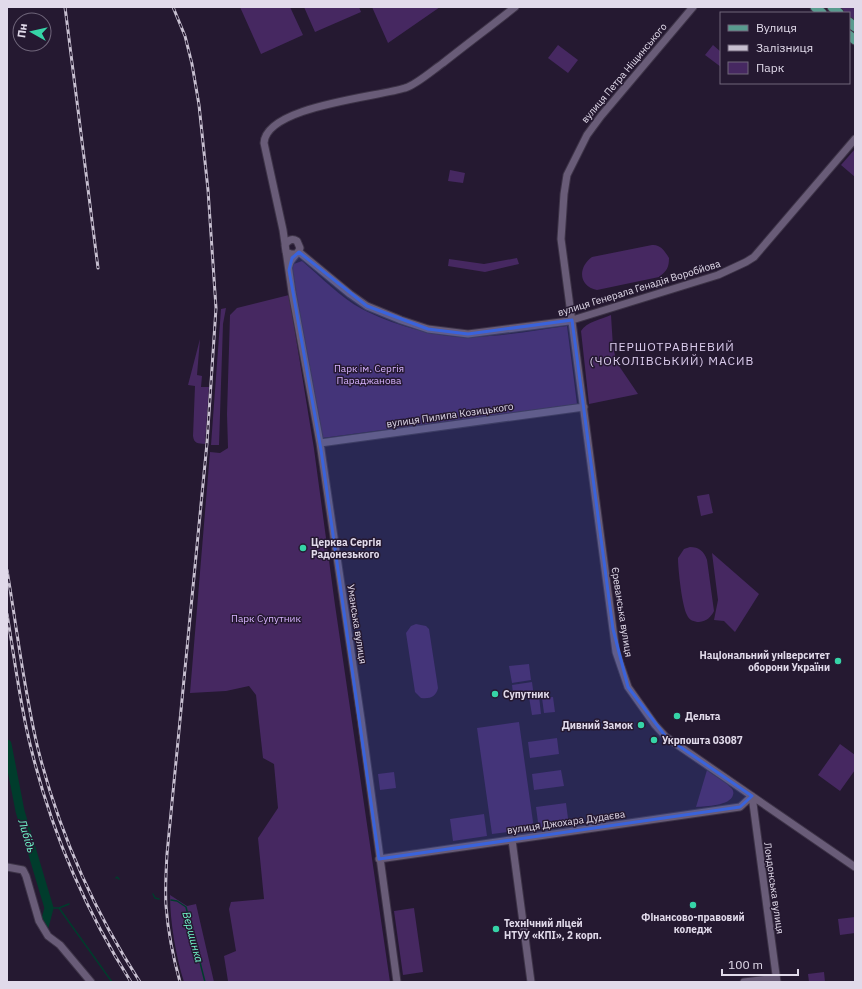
<svg xmlns="http://www.w3.org/2000/svg" width="862" height="989" viewBox="0 0 862 989" font-family="'IBM Plex Sans',sans-serif">
<style>
.green{fill:#462861}
.lines{fill:none;stroke-linecap:round;stroke-linejoin:round}
.stream{stroke:#003c2c;stroke-width:1.5}
.river{stroke:#003c2c;stroke-width:9}
.minor-casing{stroke:#3d3347;stroke-width:9}
.major-casing{stroke:#3d3347;stroke-width:11}
.minor{stroke:#695c78;stroke-width:7}
.major{stroke:#599b8f;stroke-width:9}
.rail-casing{stroke:#c7bfd0;stroke-width:3}
.rail{stroke:#251931;stroke-width:1.5;stroke-dasharray:4.5;stroke-linecap:butt}
.marked{fill:#3a63db;fill-opacity:0.2;stroke:#3a63db;stroke-width:3;stroke-linejoin:round}
.poi-dot{fill:#36d4a7;stroke:#251931;stroke-width:1.5}
.labels{text-anchor:middle;dominant-baseline:central;stroke-width:3;stroke-linejoin:round;paint-order:stroke}
.street-label{font-size:10px;fill:#e1daea;stroke:#251931}
.park-label{font-size:10px;fill:#d6b2fd;stroke:#251931}
.poi-label{font-size:10px;font-weight:bold;fill:#e1daea;stroke:#251931;text-anchor:start}
.water-label{font-size:11px;font-style:italic;fill:#72fbcd;stroke:#251931}
.quarter-label{font-size:12px;letter-spacing:1px;fill:#dccdee;stroke:#251931}
</style>
<rect width="100%" height="100%" fill="#251931"/>
<path class="green" d="M240 7H290L303 35 261 54Z
M304 7H359L361 12 315 32Z
M372 7H440L388 43Z
M834 7H855V25L849 20V13H841Z
M558 45 578 60 568 73 548 58Z
M713 45 721 52V67L705 55Z
M855 149V177L841 165Z
M450 170 465 173 463 183 448 181Z
M652 245C660 244 665 251 669 258 669 267 667 271 659 277L597 290C578 286 578 267 592 257Z
M517 258 519 264 485 272 448 266 449 259 484 264Z
M302 261C320 276 341 298 362 309 390 324 438 338 470 337 502 337 535 330 567 326L577 404 322 438 291 265Z
M289 295 314 449 335 605 390 982H224L228 981 224 956 236 951 229 909 231 902 264 899 258 838 278 808 274 764 263 758 256 695 249 686 226 691 190 693 210 452 220 453 228 448 227 414 230 315 237 308Z
M226 308 223 324 219 445H211L221 309Z
M611 315 613 347 617 363 638 394 589 404 581 331C586 322 602 319 611 315Z
M200 339 197 375 202 376 201 387H209L205 444C198 443 194 444 193 436L195 386 188 385Z
M709 494 713 513 701 516 697 496Z
M690 547C699 547 704 551 707 560L714 611C711 617 707 621 699 622 694 622 689 620 687 615 682 606 678 569 678 558L684 549Z
M712 553 759 594 735 632 724 621 714 620 718 600Z
M416 624 426 626 429 629 438 688C436 697 430 699 421 698L415 692 406 633 411 626Z
M529 664 531 680 512 683 509 666Z
M532 682 534 697 539 696 541 714 532 715 528 691 513 693 512 685Z
M553 697 555 712 544 713 542 698Z
M519 722 534 829 492 834 477 728Z
M557 738 559 754 530 758 528 742Z
M840 744 855 755V770L840 791 818 775Z
M561 770 564 786 534 790 532 774Z
M707 770C714 776 724 780 730 787 733 789 734 792 733 795 730 806 706 806 696 807Z
M394 772 396 788 380 790 378 774Z
M566 803 569 826 539 830 536 807Z
M484 814 487 836 453 841 450 819Z
M170 895 187 906 196 904 214 982H184C176 957 170 922 170 895Z
M414 908 423 972 403 975 394 911Z
M855 917V933L840 935 838 919Z
M824 972 825 982H809L808 974Z"/>
<g class="lines">
<path class="stream" d="M116 878 117 877 119 879
M153 894 155 898 159 899
M171 900 177 901 186 907 205 982
M49 908H59L69 904
M59 908 112 982"/>
<path class="river" d="M7 744 20 811 49 908 44 927"/>
<g class="minor-casing">
<path id="minor" d="M693 7 601 116 587 135 567 175 564 194 561 239 616 652 628 687 655 725 666 737 685 750 855 867
M299 252 350 294 367 306 401 320 428 329 468 334 569 321 718 275 746 262 754 257 855 139
M289 266C290 258 298 255 300 248L297 241C292 238 288 240 285 245L286 252 291 254H296
M320 443 584 407
M752 796 777 982
M512 840 531 982
M379 859 740 807 752 796
M7 867 23 870 26 876 39 921 48 936 60 945 91 982
M397 982 361 719 320 443 292 292 283 230 264 143C266 106 377 97 405 88 416 85 433 70 443 63 467 44 491 26 515 7
M744 982 776 978"/>
</g>
<g class="major-casing">
<path id="major" d="M815 7 822 13
M832 7 839 13
M849 22 855 27
M849 35 855 40"/>
</g>
<use href="#minor" class="minor"/>
<use href="#major" class="major"/>
<g class="rail-casing">
<path id="rail" d="M65 7 98 268
M173 7 185 36 192 64 199 105 208 190 216 308 207 443 167 854C166 871 165 889 166 906 168 932 173 957 180 982
M7 570C17 629 24 691 38 749 59 832 94 911 140 982
M7 614C15 660 20 707 32 752 52 833 86 911 131 982"/>
</g>
<use href="#rail" class="rail"/>
</g>
<path class="marked" d="M299 252 367 306 428 329 468 334 572 320 613 629 628 687 666 737 752 796 740 807 379 859 321 450 289 270 292 258Z"/>
<g class="poi-dot">
<circle cx="303" cy="548" r="4"/>
<circle cx="838" cy="661" r="4"/>
<circle cx="495" cy="694" r="4"/>
<circle cx="677" cy="716" r="4"/>
<circle cx="641" cy="725" r="4"/>
<circle cx="654" cy="740" r="4"/>
<circle cx="693" cy="905" r="4"/>
<circle cx="496" cy="929" r="4"/>
</g>
<g class="labels">
<g class="street-label">
<text transform="translate(624 73) rotate(-50)">вулиця Петра Ніщинського</text>
<text transform="translate(639 288) rotate(-17)">вулиця Генерала Генадія Воробйова</text>
<text transform="translate(450 415) rotate(-8)">вулиця Пилипа Козицького</text>
<text transform="translate(622 612) rotate(81)">Єреванська вулиця</text>
<text transform="translate(357 624) rotate(81)">Уманська вулиця</text>
<text transform="translate(566 822) rotate(-8)">вулиця Джохара Дудаєва</text>
<text transform="translate(774 888) rotate(82)">Лондонська вулиця</text>
</g>
<g class="park-label">
<text x="369" y="368">Парк ім. Сергія<tspan x="369" dy="12">Параджанова</tspan></text>
<text x="266" y="618">Парк Супутник</text>
</g>
<g class="poi-label">
<text x="311" y="542">Церква Сергія<tspan x="311" dy="12">Радонезького</tspan></text>
<text x="830" y="655" text-anchor="end">Національний університет<tspan x="830" dy="12">оборони України</tspan></text>
<text x="503" y="694">Супутник</text>
<text x="685" y="716">Дельта</text>
<text x="633" y="725" text-anchor="end">Дивний Замок</text>
<text x="662" y="740">Укрпошта 03087</text>
<text x="693" y="917" text-anchor="middle">Фінансово-правовий<tspan x="693" dy="12">коледж</tspan></text>
<text x="504" y="923">Технічний ліцей<tspan x="504" dy="12">НТУУ «КПІ», 2 корп.</tspan></text>
</g>
<g class="water-label">
<text transform="translate(27 836) rotate(73)">Либідь</text>
<text transform="translate(193 937) rotate(75)">Вершинка</text>
</g>
<g class="quarter-label">
<text x="672" y="346">ПЕРШОТРАВНЕВИЙ<tspan x="672" dy="14">(ЧОКОЛІВСЬКИЙ) МАСИВ</tspan></text>
</g>
</g>
<rect width="862" height="989" fill="none" stroke="#e1daea" stroke-width="16"/>
<rect x="720" y="12" width="130" height="72" fill="#251931" stroke="#70667b"/>
<rect x="728" y="25" width="20" height="6" fill="#599b8f" stroke="#70667b"/>
<text x="756" y="32" font-size="12" fill="#e1daea">Вулиця</text>
<rect x="728" y="45" width="20" height="6" fill="#c7bfd0" stroke="#70667b"/>
<text x="756" y="52" font-size="12" fill="#e1daea">Залізниця</text>
<rect x="728" y="62" width="20" height="12" fill="#462861" stroke="#70667b"/>
<text x="756" y="72" font-size="12" fill="#e1daea">Парк</text>
<g transform="translate(32 32) rotate(278)"><circle r="19" fill="#251931" stroke="#70667b"/>
<path d="M0-3L7 15L0 10L-7 15Z" fill="#36d4a7"/>
<text y="-6" font-size="11" font-weight="bold" text-anchor="middle" fill="#e1daea">Пн</text>
</g>
<path d="M722 969v6h76v-6" fill="none" stroke="#e1daea" stroke-width="2"/>
<text x="728" y="969" font-size="12" fill="#e1daea" stroke="#251931" stroke-width="3" paint-order="stroke">100 m</text>
</svg>
